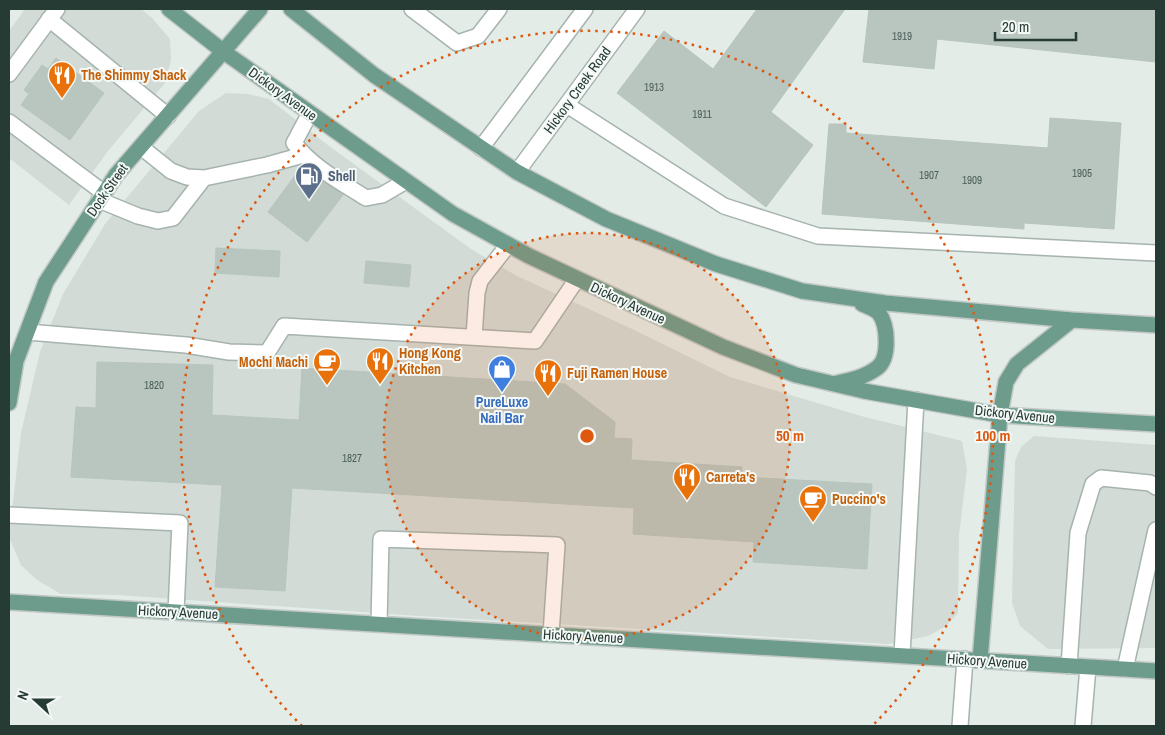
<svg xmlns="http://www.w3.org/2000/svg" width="1165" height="735" viewBox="0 0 1165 735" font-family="'Archivo Narrow',sans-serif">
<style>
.built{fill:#d2dbd6}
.building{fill:#b9c6c0;stroke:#b7c5be}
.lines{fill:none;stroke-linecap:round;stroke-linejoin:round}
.minor-casing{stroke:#a6b3ae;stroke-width:18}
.major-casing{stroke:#c2c8c6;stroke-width:18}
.minor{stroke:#fff;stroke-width:15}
.major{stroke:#6d9c8d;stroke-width:15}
.ring{fill:none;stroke:#de580e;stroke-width:2.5;stroke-dasharray:2.5 5}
.labels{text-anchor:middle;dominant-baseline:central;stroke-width:4;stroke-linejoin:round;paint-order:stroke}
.number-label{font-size:11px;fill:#4a5e57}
.food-label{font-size:14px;font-weight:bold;fill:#c56008;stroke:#f4f8f6;text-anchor:start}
.street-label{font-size:14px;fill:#253b34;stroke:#f4f8f6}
.service-label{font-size:14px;font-weight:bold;fill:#4e5e75;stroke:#f4f8f6;text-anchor:start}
.shop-label{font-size:14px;font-weight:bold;fill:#366cbe;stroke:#f4f8f6}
.centre{fill:#de580e;stroke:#f4f8f6;stroke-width:2.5}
.ring-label{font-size:15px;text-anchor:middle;font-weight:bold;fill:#de580e;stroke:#f4f8f6;stroke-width:4;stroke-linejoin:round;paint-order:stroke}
</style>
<rect width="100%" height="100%" fill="#e3ece7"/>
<path class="built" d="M25 9H141L152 18 170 39 171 60 165 83 108 151 69 205 9 158V31Z
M226 93 248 94 269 99 329 146 471 249 517 276 630 328 730 377 861 416 962 441 967 469 959 535 958 613 946 626 928 636 888 644 419 616 118 595 61 594 37 580 21 565 9 537 21 433 40 352 63 294 105 224 199 111Z
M1034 436 1156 445V648L1048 649 1020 626 1012 603 1015 461 1021 447Z"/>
<path class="building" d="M757 9H845L771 112 813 145 766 207 617 93 664 31 713 69Z
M869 9H1156V62L937 39 934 69 863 62Z
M56 58 104 93 70 140 21 105 29 94 24 90 42 65 48 69Z
M1050 118 1121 123 1114 229 1024 223V229L822 214 829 124H846V133L1048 148Z
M302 166 343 195 307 242 268 212Z
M216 248 280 251 279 277 215 273Z
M366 261 411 265 409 287 364 283Z
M97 362 213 365 212 415 299 420 302 368 565 384 615 422 614 438 632 439 631 460 742 467 741 477 872 484 867 569 753 562 754 542 633 534 634 508 292 488 285 591 215 587 222 485 71 477 76 407 96 408Z"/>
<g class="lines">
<g class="minor-casing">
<path id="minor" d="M412 9 457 43 478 36 499 9
M49 19 168 116
M9 74 57 9
M567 105 724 206 818 236 1156 253
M310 113 294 143C312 167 341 182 366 198L382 195 406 181
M9 122 104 193
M141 147 171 171 187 177 204 178 267 165 303 155
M481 148 585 9
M517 172 637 9
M99 200 138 216 158 221 173 218 204 178
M27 332 186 345 229 352 267 353 284 326 535 341 577 279
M474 337 477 293 480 281 508 245
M9 515 180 523 176 612
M379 624 381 539 557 545 551 634
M902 655 916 400
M1069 666 1078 533 1093 484 1101 478 1150 483 1156 487
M1125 669 1156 530
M960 726 965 659
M1083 726 1088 667"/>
</g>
<g class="major-casing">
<path id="major" d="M169 9 224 52 453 214 529 256 723 347 796 375 864 391 1000 415 1156 424
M291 9 374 75 517 172 606 219 716 264 802 291 885 303 1072 320 1156 325
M837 383C851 380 865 377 877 368 890 358 888 326 879 313 875 309 867 306 862 304
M9 403 16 361 46 282 116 175 260 9
M9 602 1156 671
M980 660 1000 415 1006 382 1017 364 1072 320"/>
</g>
<use href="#minor" class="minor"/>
<use href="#major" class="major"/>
</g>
<circle cx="587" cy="436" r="203" fill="#de580e" fill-opacity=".12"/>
<g class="ring">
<circle cx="587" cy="436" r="203"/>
<path d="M302 726A406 406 0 1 1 872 726"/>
</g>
<defs>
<g id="restaurant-pin" transform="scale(1.4375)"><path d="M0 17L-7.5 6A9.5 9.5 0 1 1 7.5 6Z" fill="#e8710a" stroke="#f4f8f6"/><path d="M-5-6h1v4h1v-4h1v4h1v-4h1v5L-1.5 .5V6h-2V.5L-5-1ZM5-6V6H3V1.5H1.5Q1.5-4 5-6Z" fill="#fff"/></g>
<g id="fuel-pin" transform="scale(1.4375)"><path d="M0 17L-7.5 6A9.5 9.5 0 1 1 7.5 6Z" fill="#5c6f8a" stroke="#f4f8f6"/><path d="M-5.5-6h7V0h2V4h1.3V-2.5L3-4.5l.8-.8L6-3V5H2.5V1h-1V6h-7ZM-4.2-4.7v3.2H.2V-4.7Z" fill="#fff"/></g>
<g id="cafe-pin" transform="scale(1.4375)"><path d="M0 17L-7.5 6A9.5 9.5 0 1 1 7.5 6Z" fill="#e8710a" stroke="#f4f8f6"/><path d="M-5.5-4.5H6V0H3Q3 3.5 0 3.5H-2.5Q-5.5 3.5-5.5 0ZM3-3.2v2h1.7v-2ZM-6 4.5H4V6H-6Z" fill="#fff"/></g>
<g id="shop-pin" transform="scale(1.4375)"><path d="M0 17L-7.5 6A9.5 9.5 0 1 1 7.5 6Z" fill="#3f7fe0" stroke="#f4f8f6"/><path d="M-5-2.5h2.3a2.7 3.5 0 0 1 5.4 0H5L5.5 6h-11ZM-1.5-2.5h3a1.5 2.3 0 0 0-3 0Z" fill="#fff"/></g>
</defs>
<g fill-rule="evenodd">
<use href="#restaurant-pin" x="62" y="75"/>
<use href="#fuel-pin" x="309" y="176"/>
<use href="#restaurant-pin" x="380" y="361"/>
<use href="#cafe-pin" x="327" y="362"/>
<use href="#shop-pin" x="502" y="369"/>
<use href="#restaurant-pin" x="548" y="373"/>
<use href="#restaurant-pin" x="687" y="477"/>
<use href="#cafe-pin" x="813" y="499"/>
</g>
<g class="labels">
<g class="number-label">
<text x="902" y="36">1919</text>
<text x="654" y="87">1913</text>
<text x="702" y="114">1911</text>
<text x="1082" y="173">1905</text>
<text x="929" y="175">1907</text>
<text x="972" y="180">1909</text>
<text x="154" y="385">1820</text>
<text x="352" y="458">1827</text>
</g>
<g class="food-label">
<text x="81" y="75">The Shimmy Shack</text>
<text x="399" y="353">Hong Kong<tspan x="399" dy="16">Kitchen</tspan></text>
<text x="308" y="362" text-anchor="end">Mochi Machi</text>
<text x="567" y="373">Fuji Ramen House</text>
<text x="706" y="477">Carreta's</text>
<text x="832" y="499">Puccino's</text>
</g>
<g class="street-label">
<text transform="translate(577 90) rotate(-54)">Hickory Creek Road</text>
<text transform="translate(283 94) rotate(36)">Dickory Avenue</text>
<text transform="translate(107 190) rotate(-55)">Dock Street</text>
<text transform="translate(628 303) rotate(25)">Dickory Avenue</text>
<text transform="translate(1015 414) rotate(6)">Dickory Avenue</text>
<text transform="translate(178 612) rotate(3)">Hickory Avenue</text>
<text transform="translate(583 636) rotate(3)">Hickory Avenue</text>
<text transform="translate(987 661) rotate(4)">Hickory Avenue</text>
</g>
<g class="service-label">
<text x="328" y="176">Shell</text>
</g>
<g class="shop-label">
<text x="502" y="402">PureLuxe<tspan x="502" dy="16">Nail Bar</tspan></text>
</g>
</g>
<circle cx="587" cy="436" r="8" class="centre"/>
<g class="ring-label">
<text x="790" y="441">50 m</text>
<text x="993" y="441">100 m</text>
</g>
<rect width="1165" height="735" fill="none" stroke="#253b34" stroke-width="20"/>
<g transform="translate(35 700) rotate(291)" stroke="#f4f8f6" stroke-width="4" paint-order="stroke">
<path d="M0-4L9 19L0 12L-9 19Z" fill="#253b34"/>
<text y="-8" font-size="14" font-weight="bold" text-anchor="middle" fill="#253b34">N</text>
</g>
<path d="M995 32v8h81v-8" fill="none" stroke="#253b34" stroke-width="2.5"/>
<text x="1002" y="32" font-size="15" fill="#253b34" stroke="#f4f8f6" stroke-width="4" paint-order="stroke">20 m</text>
</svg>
